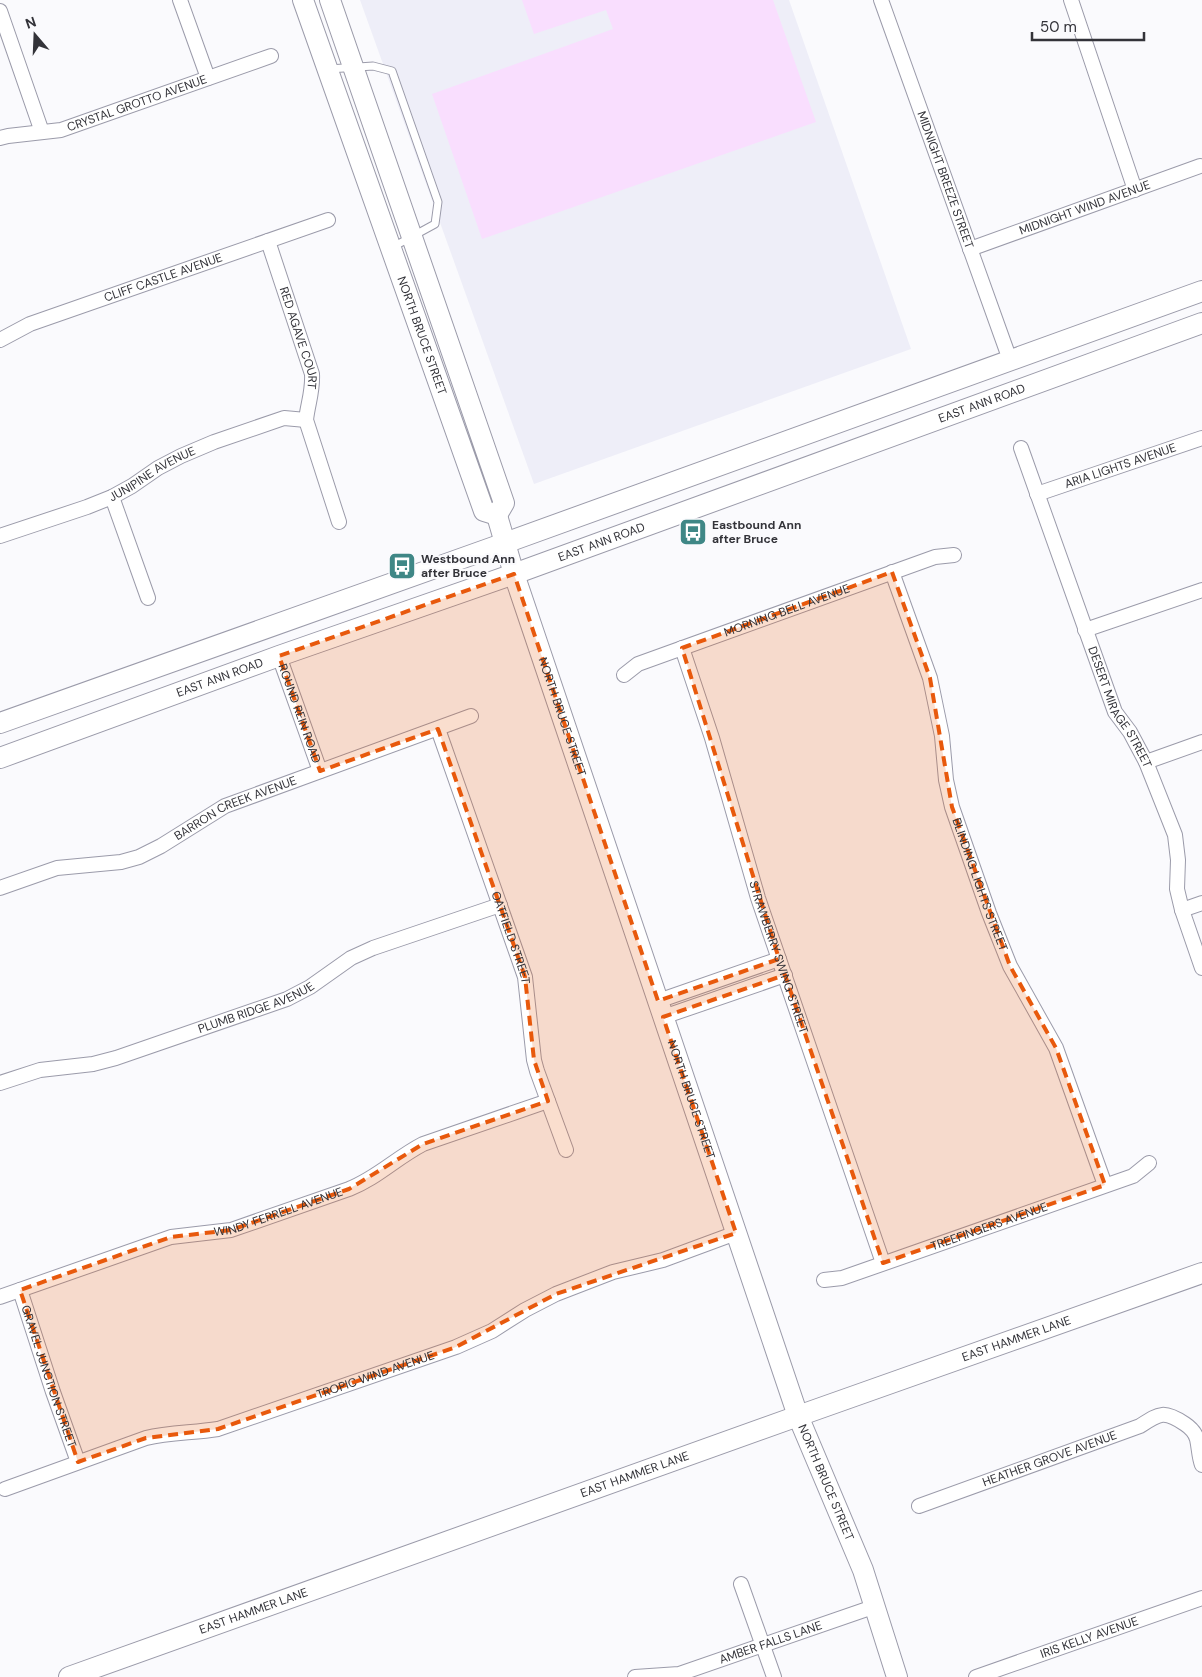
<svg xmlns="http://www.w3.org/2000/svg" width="1202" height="1677" viewBox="0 0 1202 1677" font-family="'DM Sans',sans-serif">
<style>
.built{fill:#eeeef8}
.green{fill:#f9defe}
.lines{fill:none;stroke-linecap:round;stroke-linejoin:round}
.lane-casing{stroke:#9b9baa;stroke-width:9}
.street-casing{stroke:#9b9baa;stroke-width:16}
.secondary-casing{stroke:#9b9baa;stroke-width:22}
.lane{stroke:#fff;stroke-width:7}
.street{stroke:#fff;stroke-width:14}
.secondary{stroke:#fff;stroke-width:20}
.marked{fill:#e8590c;fill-opacity:0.2;stroke:#e8590c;stroke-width:4;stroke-dasharray:10 6;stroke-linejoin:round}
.labels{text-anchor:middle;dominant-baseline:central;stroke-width:4.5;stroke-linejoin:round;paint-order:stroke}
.street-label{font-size:12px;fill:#333339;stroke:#fafafd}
.poi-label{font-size:12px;font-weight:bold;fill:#333339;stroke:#fafafd;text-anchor:start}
</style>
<rect width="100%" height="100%" fill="#fafafd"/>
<path class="built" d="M360 0H789L911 349 534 484Z"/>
<path class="green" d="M522 0H773L816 122 482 239 432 94 613 29 606 10 534 34Z"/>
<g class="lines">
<g class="lane-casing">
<path id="lane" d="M329 69 373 66 392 71 438 202 435 224 391 248"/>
</g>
<g class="street-casing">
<g id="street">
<path d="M180 0 208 78"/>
<path id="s1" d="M881 0 1010 360"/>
<path d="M1071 0 1135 190"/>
<path d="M0 11 42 132"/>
<path id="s2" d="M0 138 8 136 61 130 271 56"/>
<path id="s3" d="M268 241 312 374C313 391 308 403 306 420L339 522"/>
<path id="s4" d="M970 249 1200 166"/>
<path id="s5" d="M0 340 30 324 328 220"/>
<path id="s6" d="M1021 448 1115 712 1130 732 1146 762 1175 835 1178 860 1177 889 1182 910 1202 968"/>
<path id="s7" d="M1037 494 1202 438"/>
<path d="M112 497 148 598"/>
<path id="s8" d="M0 536 87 507 112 497 132 486 158 468 181 456 214 442 284 418 306 420"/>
<path id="s9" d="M892 572 930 678 942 736 946 780 952 807 989 913 1010 966 1056 1048 1105 1185"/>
<path d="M1085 630 1202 590"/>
<path id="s10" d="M682 648 712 738 758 898 883 1263"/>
<path id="s11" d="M279 656 320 771"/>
<path id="s12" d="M624 675 638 664 935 557 954 555"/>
<path id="s13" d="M438 729 525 977 534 1060 537 1071 566 1150"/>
<path d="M1146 762 1202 742"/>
<path id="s14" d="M0 888 57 868 121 862 139 857 161 846 225 806 471 716"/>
<path d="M1182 910 1202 903"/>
<path d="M658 1001 779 959"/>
<path d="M663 1017 785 975"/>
<path id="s15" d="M0 1083 40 1070 93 1064 116 1058 287 999 310 987 351 958 373 948 500 905"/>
<path id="s16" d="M824 1280 842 1278 1133 1176 1149 1163"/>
<path id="s17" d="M20 1290 53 1392 78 1462"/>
<path id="s18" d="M0 1297 171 1237 231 1230 349 1189C377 1178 396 1158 423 1144L548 1101"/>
<path id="s19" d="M5 1489 146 1438C169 1432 194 1433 218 1429L456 1347 492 1331 525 1310 556 1294 613 1272 663 1260 736 1233"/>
<path id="s20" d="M919 1506 1140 1426C1160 1413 1164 1410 1185 1424 1191 1428 1195 1432 1197 1439 1199 1448 1199 1457 1202 1465"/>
<path d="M741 1584 774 1677"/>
<path id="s21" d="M635 1677 679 1674 876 1606"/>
<path id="s22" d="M976 1677 1202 1598"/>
</g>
</g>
<g class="secondary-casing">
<g id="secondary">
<path id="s23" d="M303 0 484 511 497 515 504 503 330 0"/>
<path id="s24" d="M498 519 514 574 798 1416 863 1570 897 1677"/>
<path d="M0 723 505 543 1202 291"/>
<path id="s25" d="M0 758 279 656 514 574 1202 323"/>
<path id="s26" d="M69 1677 798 1416 1202 1273"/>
</g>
</g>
<use href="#lane" class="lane"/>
<use href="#street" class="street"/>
<use href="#secondary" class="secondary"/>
</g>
<path class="marked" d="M892 572 930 678 952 807 1010 966 1056 1048 1105 1185 883 1263 785 975 663 1017 736 1233 556 1294 456 1347 218 1429 146 1438 78 1462 20 1290 171 1237 231 1230 349 1189 423 1144 548 1101 534 1060 525 977 438 729 320 771 279 656 514 574 658 1001 779 959 682 648Z"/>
<defs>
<g id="bus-square" transform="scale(1.4375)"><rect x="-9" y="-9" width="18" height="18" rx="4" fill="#3f8786" stroke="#fafafd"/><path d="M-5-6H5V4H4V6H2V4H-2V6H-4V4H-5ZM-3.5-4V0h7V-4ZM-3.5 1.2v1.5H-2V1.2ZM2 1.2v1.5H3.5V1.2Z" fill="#fff"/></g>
</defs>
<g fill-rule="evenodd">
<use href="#bus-square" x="693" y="532"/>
<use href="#bus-square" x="402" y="566"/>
</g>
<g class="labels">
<g class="street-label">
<text stroke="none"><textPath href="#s2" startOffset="142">CRYSTAL GROTTO AVENUE</textPath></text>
<text stroke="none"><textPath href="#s1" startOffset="191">MIDNIGHT BREEZE STREET</textPath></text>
<text stroke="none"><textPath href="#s4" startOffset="122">MIDNIGHT WIND AVENUE</textPath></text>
<text stroke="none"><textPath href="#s5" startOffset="175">CLIFF CASTLE AVENUE</textPath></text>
<text stroke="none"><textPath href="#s23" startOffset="356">NORTH BRUCE STREET</textPath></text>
<text stroke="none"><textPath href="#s3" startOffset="102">RED AGAVE COURT</textPath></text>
<text stroke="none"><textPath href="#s25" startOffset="1044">EAST ANN ROAD</textPath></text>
<text stroke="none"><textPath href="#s7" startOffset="88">ARIA LIGHTS AVENUE</textPath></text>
<text stroke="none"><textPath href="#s8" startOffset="165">JUNIPINE AVENUE</textPath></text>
<text stroke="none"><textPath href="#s25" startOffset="639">EAST ANN ROAD</textPath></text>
<text stroke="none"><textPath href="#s12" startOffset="176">MORNING BELL AVENUE</textPath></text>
<text stroke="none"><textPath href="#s25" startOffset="234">EAST ANN ROAD</textPath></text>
<text stroke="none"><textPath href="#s6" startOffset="278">DESERT MIRAGE STREET</textPath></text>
<text stroke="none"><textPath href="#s11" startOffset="61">ROUND REIN ROAD</textPath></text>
<text stroke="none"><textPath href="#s24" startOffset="208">NORTH BRUCE STREET</textPath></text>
<text stroke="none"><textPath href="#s14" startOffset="252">BARRON CREEK AVENUE</textPath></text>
<text stroke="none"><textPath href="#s9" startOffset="326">BLINDING LIGHTS STREET</textPath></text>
<text stroke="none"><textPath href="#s13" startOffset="221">OATFIELD STREET</textPath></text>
<text stroke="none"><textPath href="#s10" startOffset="324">STRAWBERRY SWING STREET</textPath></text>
<text stroke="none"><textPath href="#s15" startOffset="268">PLUMB RIDGE AVENUE</textPath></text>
<text stroke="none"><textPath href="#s24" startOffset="612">NORTH BRUCE STREET</textPath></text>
<text stroke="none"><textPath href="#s18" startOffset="292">WINDY FERRELL AVENUE</textPath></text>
<text stroke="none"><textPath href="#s16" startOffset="174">TREEFINGERS AVENUE</textPath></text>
<text stroke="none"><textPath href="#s26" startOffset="1006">EAST HAMMER LANE</textPath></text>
<text stroke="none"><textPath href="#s19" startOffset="389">TROPIC WIND AVENUE</textPath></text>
<text stroke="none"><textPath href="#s17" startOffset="91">GRAVEL JUNCTION STREET</textPath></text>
<text stroke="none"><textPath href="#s20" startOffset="139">HEATHER GROVE AVENUE</textPath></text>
<text stroke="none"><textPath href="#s26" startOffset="601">EAST HAMMER LANE</textPath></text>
<text stroke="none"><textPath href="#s24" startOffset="1018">NORTH BRUCE STREET</textPath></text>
<text stroke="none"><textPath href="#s26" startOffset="196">EAST HAMMER LANE</textPath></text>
<text stroke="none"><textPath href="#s22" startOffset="120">IRIS KELLY AVENUE</textPath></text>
<text stroke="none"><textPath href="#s21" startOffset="141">AMBER FALLS LANE</textPath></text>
</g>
<g class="poi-label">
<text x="712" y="525">Eastbound Ann<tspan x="712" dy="14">after Bruce</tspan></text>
<text x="421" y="559">Westbound Ann<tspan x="421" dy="14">after Bruce</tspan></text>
</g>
</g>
<g transform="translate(35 35) rotate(341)" stroke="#fafafd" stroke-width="4" paint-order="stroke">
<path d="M0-4L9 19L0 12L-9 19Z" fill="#333339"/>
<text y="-8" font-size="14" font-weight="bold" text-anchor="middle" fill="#333339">N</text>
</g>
<path d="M1032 32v8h112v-8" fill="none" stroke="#333339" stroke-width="2.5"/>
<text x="1040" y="32" font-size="15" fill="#333339" stroke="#fafafd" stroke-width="4" paint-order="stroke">50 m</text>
</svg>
